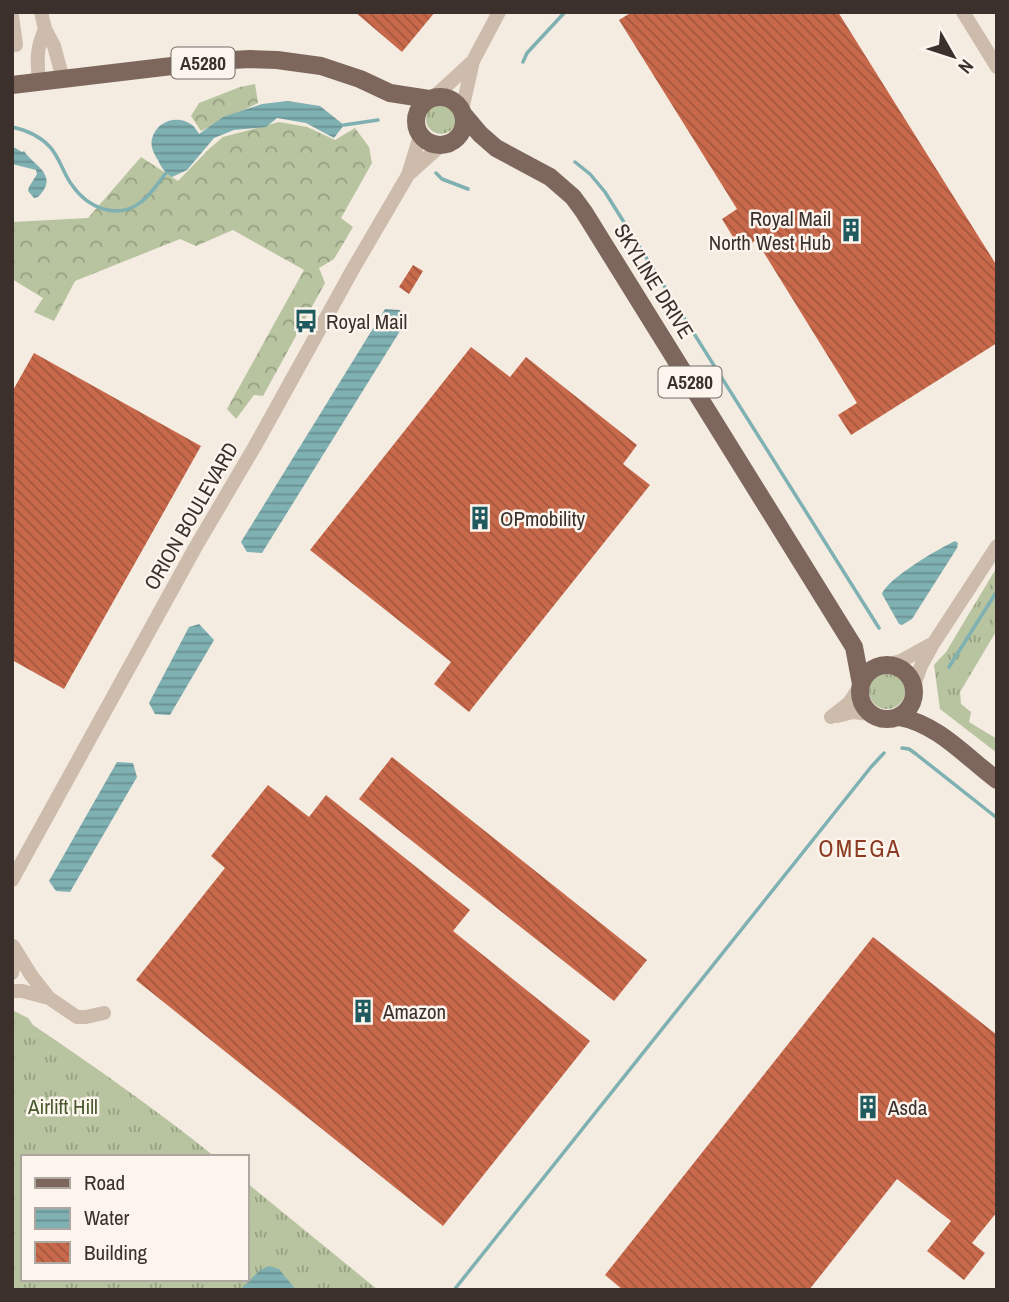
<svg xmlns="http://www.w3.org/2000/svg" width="1009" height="1302" viewBox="0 0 1009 1302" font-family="'Archivo Narrow',sans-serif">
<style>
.grass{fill:url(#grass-tufts)}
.forest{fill:url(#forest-crowns)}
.water{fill:url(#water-rules)}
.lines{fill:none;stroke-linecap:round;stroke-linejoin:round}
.stream{stroke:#7fb0b2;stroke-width:3.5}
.building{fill:url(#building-back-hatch)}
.minor{stroke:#cdbbac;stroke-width:14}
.primary{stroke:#7d675c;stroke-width:18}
.labels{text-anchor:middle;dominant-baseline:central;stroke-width:5;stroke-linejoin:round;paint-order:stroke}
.shield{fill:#fbf5ee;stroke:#756b66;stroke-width:2}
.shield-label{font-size:19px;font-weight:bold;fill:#3b302b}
.poi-label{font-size:21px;fill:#3b302b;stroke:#fbf5ee;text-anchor:start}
.street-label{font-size:21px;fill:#3b302b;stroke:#fbf5ee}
.park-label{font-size:21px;fill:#4a5a2e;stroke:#fbf5ee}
.quarter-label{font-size:24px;letter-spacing:2px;fill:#8c3b22;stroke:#fbf5ee}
</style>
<defs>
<pattern id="grass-tufts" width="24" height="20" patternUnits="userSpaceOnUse" patternTransform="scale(1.75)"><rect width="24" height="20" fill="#b8c4a0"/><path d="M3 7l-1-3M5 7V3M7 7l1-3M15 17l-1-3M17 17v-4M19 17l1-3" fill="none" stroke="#97a083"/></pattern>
<pattern id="forest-crowns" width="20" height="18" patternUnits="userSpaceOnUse" patternTransform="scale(1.75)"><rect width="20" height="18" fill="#b8c4a0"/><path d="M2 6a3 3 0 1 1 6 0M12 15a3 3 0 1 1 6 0" fill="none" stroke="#97a083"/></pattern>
<pattern id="water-rules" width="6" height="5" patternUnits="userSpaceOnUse" patternTransform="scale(1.75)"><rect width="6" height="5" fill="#7fb0b2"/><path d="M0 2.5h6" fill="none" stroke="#699091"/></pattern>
<pattern id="building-back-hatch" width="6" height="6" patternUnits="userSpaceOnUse" patternTransform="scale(1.75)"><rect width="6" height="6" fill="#c8694b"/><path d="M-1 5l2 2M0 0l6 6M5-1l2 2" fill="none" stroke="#a4573f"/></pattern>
</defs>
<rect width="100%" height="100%" fill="#f4ebe1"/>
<path class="grass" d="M426 119a15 15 0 1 1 30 0a15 15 0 1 1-30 0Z
M997 567V630L960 692 961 704 971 712 969 722 997 739V753L940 709 934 665 946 652Z
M869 691a18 18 0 1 1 36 0a18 18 0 1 1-36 0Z
M12 1010 28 1018 33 1025C95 1067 157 1110 215 1157H23V1279H247V1183L378 1290H12Z"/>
<path class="forest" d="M255 84 258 103 201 131 191 116 199 103 240 87Z
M279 122 307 127 335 140 355 128 369 147 372 163 341 218 353 227 334 259 319 268 325 283 263 396 254 395 236 419 227 409 304 270 233 230 196 246 180 239 75 281 54 321 34 312 43 298 12 279V222L88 218 141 157 178 181 209 149 223 137Z"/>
<path class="water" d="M288 101 320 106 344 125 334 138 306 123 277 118 266 127 234 130 214 138 187 170 172 177C165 173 161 167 158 160 154 154 150 146 152 139 156 121 178 114 192 125 195 127 197 131 199 134L223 117 262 104Z
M12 146 22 152 24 151C34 166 60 175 38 197L34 198 28 191 29 187 37 174 36 170 12 164Z
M385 309 400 310 405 323 262 553 247 552 241 542Z
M955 541 958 543 957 548 912 619 902 625 899 624 882 594C888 578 938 549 955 541Z
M199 624 214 640 170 715 155 714 149 703 189 627Z
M117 762 133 763 137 777 70 892 56 891 49 881Z
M269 1266 279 1269 296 1290H240L260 1270Z"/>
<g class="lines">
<path class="stream" d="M523 62 527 53 565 12
M344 125 378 120
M12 127C26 130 40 136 50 147 60 158 63 173 72 185 87 207 117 221 141 202 151 195 158 183 166 173
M575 162 590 174 605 192 879 628
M436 173 442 179 468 189
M949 667 997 591
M902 748 909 749 916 754 997 818
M454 1290 871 767 884 753"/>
</g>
<path class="building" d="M355 12H435L402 52Z
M632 12H838L997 266V343L851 435 838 415 857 403 756 240 741 250 722 219 737 209 619 20Z
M413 265 423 271 409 294 399 287Z
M471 347 510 377 526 357 637 445 623 464 650 485 469 712 434 684 451 662 310 550Z
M34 353 201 446 64 689 12 660V392Z
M392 757 647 960 614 1001 359 799Z
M268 785 309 817 326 795 470 910 453 931 590 1041 443 1226 136 980 225 868 211 856Z
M873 937 997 1035V1212L972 1243 985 1253 964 1280 927 1251 951 1221 897 1179 809 1290H623L605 1275Z"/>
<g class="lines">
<path class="minor" d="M41 12 45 29 54 46 63 79
M963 12 997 67
M12 16 16 45
M39 82C37 59 36 50 45 29
M433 98 471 63
M462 110 473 61 499 12
M409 174 440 146
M889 664 901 661 932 644
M914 685 921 666 933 644 997 546
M837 716 853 712 870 714
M831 717 849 703 860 686
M12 880 195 548 255 446 353 269 408 175 420 136
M13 946 31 975 49 998 77 1017H86L104 1013
M12 973 15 956 14 949
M12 991H22L49 998"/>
<path class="primary" d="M12 85 214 61 250 59 277 60 321 66 360 79 390 93 429 99
M416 121a24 24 0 1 1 48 0a24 24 0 1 1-48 0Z
M464 115 480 134 496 148 550 177 573 197 584 212 854 647 861 684
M860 692a27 27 0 1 1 54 0a27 27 0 1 1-54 0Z
M899 717C938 724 966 757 997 780"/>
</g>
<defs>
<g id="building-bare" transform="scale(1.89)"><path d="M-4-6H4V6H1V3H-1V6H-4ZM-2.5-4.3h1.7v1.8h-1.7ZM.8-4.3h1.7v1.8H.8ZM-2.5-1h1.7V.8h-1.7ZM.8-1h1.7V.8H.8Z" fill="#1f5a5e" stroke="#fbf5ee" stroke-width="2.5" paint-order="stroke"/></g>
<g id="bus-bare" transform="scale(1.89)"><path d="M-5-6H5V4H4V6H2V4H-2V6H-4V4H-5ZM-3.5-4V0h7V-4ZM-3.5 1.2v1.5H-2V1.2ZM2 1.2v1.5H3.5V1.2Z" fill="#1f5a5e" stroke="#fbf5ee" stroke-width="2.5" paint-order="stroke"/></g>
</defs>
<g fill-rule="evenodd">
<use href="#building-bare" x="851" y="230"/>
<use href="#bus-bare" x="306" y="321"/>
<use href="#building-bare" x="480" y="518"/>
<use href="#building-bare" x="363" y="1011"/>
<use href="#building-bare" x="868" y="1107"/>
</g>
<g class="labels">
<g class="shield">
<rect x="171.5" y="47.5" width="63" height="31" rx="5"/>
<rect x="658.5" y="366.5" width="63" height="31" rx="5"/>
</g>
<g class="shield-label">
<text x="203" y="63">A5280</text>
<text x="690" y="382">A5280</text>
</g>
<g class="poi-label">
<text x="831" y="218" text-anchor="end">Royal Mail<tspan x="831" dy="24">North West Hub</tspan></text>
<text x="326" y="321">Royal Mail</text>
<text x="500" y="518">OPmobility</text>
<text x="383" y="1011">Amazon</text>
<text x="888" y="1107">Asda</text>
</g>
<g class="street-label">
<text transform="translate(654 281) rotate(58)">SKYLINE DRIVE</text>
<text transform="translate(191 516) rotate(-60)">ORION BOULEVARD</text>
</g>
<g class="park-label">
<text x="63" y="1106">Airlift Hill</text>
</g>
<g class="quarter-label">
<text x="860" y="848">OMEGA</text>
</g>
</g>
<rect width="1009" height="1302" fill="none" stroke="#3b302b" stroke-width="28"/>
<rect x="21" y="1155" width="228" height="126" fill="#fbf5ee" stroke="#aea6a0" stroke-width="2"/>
<rect x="35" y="1178" width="35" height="10" fill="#7d675c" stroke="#aea6a0" stroke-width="2"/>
<text x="84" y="1190" font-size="21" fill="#3b302b">Road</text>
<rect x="35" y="1208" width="35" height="21" fill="url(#water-rules)" stroke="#aea6a0" stroke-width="2"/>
<text x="84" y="1225" font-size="21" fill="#3b302b">Water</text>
<rect x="35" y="1242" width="35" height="21" fill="url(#building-back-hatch)" stroke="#aea6a0" stroke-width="2"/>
<text x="84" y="1260" font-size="21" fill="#3b302b">Building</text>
<g transform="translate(953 56) rotate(129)" stroke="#fbf5ee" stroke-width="5" paint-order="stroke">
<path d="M0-5L12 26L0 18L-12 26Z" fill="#3b302b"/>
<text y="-10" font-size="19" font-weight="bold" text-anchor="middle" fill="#3b302b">N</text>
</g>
</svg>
